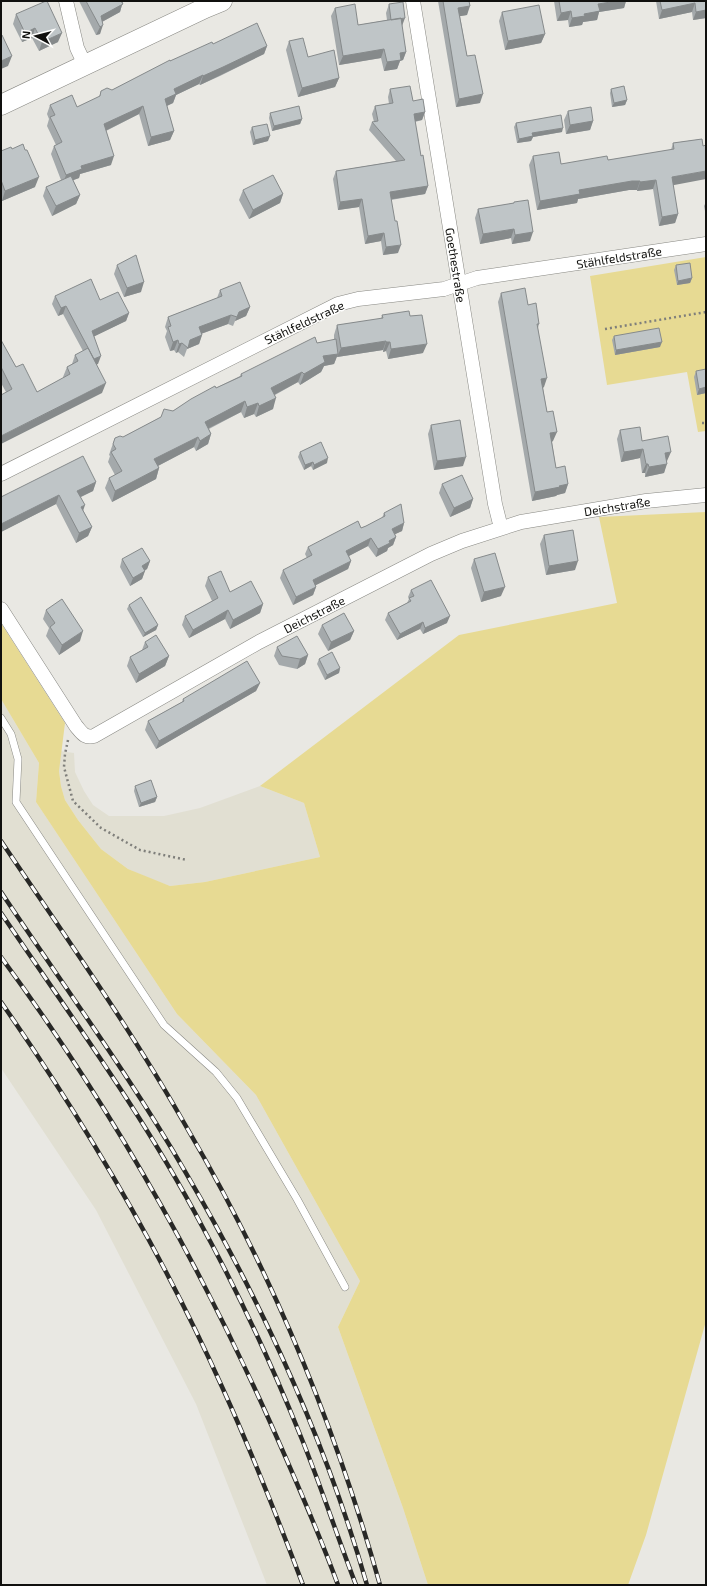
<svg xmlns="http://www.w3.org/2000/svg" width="707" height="1586" viewBox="0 0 707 1586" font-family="'Exo 2',sans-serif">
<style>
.built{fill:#e1dfd2}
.green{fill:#e7da93}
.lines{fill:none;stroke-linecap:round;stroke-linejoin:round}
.lane-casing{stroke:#888883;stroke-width:8}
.street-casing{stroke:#888883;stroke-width:15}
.secondary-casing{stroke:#888883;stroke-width:21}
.path{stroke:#7f7f7b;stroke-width:2.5;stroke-dasharray:2 3;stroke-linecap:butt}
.lane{stroke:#fff;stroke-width:7}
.street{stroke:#fff;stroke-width:14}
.secondary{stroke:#fff;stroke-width:20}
.rail-casing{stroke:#282826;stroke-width:4.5}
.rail{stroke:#fffffe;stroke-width:3;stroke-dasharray:9;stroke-linecap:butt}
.wall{fill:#a4a9ab}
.shaded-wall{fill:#868a8b}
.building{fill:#bfc5c7;stroke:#868a8b}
.labels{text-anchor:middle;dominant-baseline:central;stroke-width:3;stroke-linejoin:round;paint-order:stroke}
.street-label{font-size:12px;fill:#10100e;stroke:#fffffe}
</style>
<rect width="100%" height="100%" fill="#e9e8e3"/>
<path class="built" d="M1 699 39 763 36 802 177 1014 256 1095 360 1281 338 1327 403 1508 428 1585H267L196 1404 96 1210 1 1068Z
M60 751 74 753 75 772 84 791 93 805 109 816H164L200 808 260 786 304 803 320 857 205 882 170 886 151 879 128 869 101 849 78 820 65 800 61 786 59 771Z"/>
<path class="green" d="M706 257V431L698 432 687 372 607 385 590 276Z
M706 512V1321L646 1535 628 1585H428L403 1508 338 1327 360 1281 256 1095 177 1014 36 802 39 763 1 699V623L65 723 59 771 61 786 65 800 78 820 101 849 128 869 170 886 205 882 320 857 304 803 260 786 459 635 617 603 599 517Z"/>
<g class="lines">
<g class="lane-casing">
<path id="lane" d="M1 718 11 734 18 759 16 802 164 1025 216 1072 237 1098 297 1199 345 1287"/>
</g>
<g class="street-casing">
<path id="street" d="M66 1 77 48 85 65
M413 1 495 504 501 528
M1 474 338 304 358 299 444 289 477 278 706 244
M1 609 76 726C82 733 84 738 94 736L259 642 431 554 462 541 521 522 646 501 706 495"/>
</g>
<g class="secondary-casing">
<path id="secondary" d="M1 105 205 8 222 1"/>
</g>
<path class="path" d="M605 329 706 312
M702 423H706
M68 740 65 754 64 767 73 801 101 828 140 850 187 860"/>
<use href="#lane" class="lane"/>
<use href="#street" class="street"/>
<use href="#secondary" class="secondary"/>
<g class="rail-casing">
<path id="rail" d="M1 841C65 936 131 1029 187 1128 271 1271 335 1425 380 1585
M1 892C63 985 130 1076 186 1173 261 1301 326 1442 367 1585
M1 913C70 1015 144 1116 202 1226 239 1294 272 1365 301 1437 321 1486 337 1536 356 1585
M1 957C107 1101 197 1259 270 1422 294 1476 318 1530 338 1585
M1 1002C86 1124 162 1253 223 1389 252 1453 278 1519 303 1585"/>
</g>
<use href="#rail" class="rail"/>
</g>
<path class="wall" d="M79 1H123L120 12 102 22 100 34 96 35Z
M438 1H469L467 15 460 16 467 56 480 103 456 107Z
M554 1H626L624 8 599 12 597 20 583 22 582 25 569 27 568 20 557 21Z
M656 1H706V18L693 20 692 12 659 19Z
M389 4 402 26 406 52 403 60 400 61 397 69 384 71 381 58 339 65 331 16 335 8 358 25 387 20 386 13Z
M502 12 545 34 541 43 505 50 499 21Z
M16 14 58 42 39 51 32 38 22 42 13 24Z
M289 41 308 57 339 78 335 87 298 97 286 50Z
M213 44 267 46 264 54 220 76 200 85 199 84 176 95 173 103 167 106 174 131 170 140 148 146 139 114 106 131 111 165 80 174 79 178 73 180 80 195 76 204 52 216 43 196 46 187 61 180 51 154 54 146 56 145 47 126 49 119 47 114 50 105 77 107 99 97 101 91 112 90 170 61Z
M390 89 413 101 425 112 422 120 415 122 421 156 428 186 425 194 391 200 398 253 383 255 381 241 365 244 359 207 338 210 333 179 336 171 396 161 369 130 372 122H374L372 114 375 106 389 104 388 97Z
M611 89 627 100 625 105 612 107 610 93Z
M568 111 593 121 590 130 566 134 564 120Z
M270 113 302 119 300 124 272 131 269 118Z
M516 123 562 132 533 137 531 141 517 143 514 127Z
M252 127 268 141 253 145 250 132Z
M702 139 673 185 678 214 675 223 659 226 653 189 637 191V190H629L578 199 577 203 537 210 529 165 533 156 561 164 608 160 671 150 673 143Z
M1 151 35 187 2 201 1 199Z
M243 190 283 194 280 203 249 219 239 200Z
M514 202 530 241 512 244 511 238 480 244 475 218 478 209 514 203Z
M706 202V216L704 206Z
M117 265 141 292 124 297 114 274Z
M676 265 692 278 690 283 677 285 674 270Z
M220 290 250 307 246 316 235 321 233 326 228 324 201 334 202 335 199 344 187 349 184 357 178 352 176 353 174 350 170 351 165 337 167 331 165 327 168 317 217 298Z
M501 293 528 305 539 324 538 328 544 387 543 388 547 412 553 441 552 442 556 468 568 484 565 493 557 495 556 496 532 501 498 302Z
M55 296 100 300 129 313 126 321 94 336 98 364H96L102 393 6 392 1 383V340L16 367 37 392 64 378 63 377 67 367 72 364 75 355 83 351 63 314 58 316 52 304Z
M382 315 410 316 423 353 388 359 386 351 383 352V350L337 357V356L334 364 324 366 321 372 300 385 298 382 275 395 273 409 256 417 254 414 244 418 241 412 209 429 211 434 208 444 196 451 194 447 158 466 159 468 156 479 112 502 105 488 109 478 115 475 108 462 110 456 109 455 111 449 115 438 123 437 216 388 240 376 241 374 317 343 334 340V335L337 325 381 319Z
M614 336 660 347 615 355 612 340Z
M696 371 706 393 697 395 694 377Z
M431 425 463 466 434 470 428 434Z
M620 430 642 441 667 461 664 473 645 477V473H642L640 458 621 462 617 439Z
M300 452 327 463 313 470 311 466 304 470 298 457Z
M96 482 93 491 81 497 83 510 92 527 88 536 76 543 56 504 1 532V497Z
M442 484 473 499 470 508 450 517 439 493Z
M384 513 404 523 402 531 395 534 396 537 393 545 388 548 387 551 376 557 368 546 349 556 351 561 348 569 316 585V587L313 595 293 605 280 578 283 570 307 558 305 554 308 547 366 526 382 518Z
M544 535 575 570 546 575 540 544Z
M122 559 150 561 147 569 145 570 142 579 130 586 120 567Z
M474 559 501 596 481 602 471 568Z
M208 577 230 592 263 604 260 613 230 629 225 619 189 638 182 625 185 616 212 601 205 586Z
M411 590 447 623 423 634 420 629 397 640 385 620 388 613 407 603 409 599 408 597Z
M129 605 158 625 156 630 143 637 127 609Z
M46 610 80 641 59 655 46 636 49 628 43 619Z
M322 625 354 631 350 640 328 651 318 634Z
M145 642 169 656 165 666 136 683 127 666 130 657 142 650Z
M277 647 308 655 305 664 297 669 279 665 274 656Z
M319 659 340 668 339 673 325 680 317 664Z
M260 683 256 691 156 749 145 730 148 721 182 702 183 699Z
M135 786 157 797 155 802 139 807 134 791Z"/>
<path class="shaded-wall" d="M119 1H123L120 12 98 24 101 16Z
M617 1H626L624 8 599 12 597 20 583 22 582 25 569 27 572 18 584 14 598 4Z
M695 3 692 12 659 19 662 10Z
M470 6 467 15 455 17 458 8Z
M706 10V18L693 20 696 12Z
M571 11 568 20 557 21 561 13Z
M405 18 402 26 391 20Z
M103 25 100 34 96 35 100 27Z
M35 28 32 38 22 42 25 33Z
M62 33 58 42 39 51 42 42Z
M545 34 541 43 505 50 508 41Z
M267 46 264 54 200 85 203 76Z
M384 49 381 58 339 65 343 56Z
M406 52 403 60 400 61 397 69 384 71 387 62 400 53Z
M12 56 8 66 1 69V61Z
M203 75 199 84 176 95 173 103 162 108 165 99 174 89Z
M339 78 335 87 298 97 302 88Z
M483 94 480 103 456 107 459 99Z
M627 100 625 105 612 107 614 103Z
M143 106 139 114 101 133 104 124Z
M425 112 422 120 411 122 414 114Z
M302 119 300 124 272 131 274 126Z
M593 121 590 130 566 134 570 125Z
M563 128 562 132 533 137 531 141 517 143 519 139 532 133Z
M174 131 170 140 148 146 151 137Z
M270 136 268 141 253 145 255 140Z
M114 156 111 165 80 174 79 178 63 184 66 175 81 166Z
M706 171V179L669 186 672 177Z
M39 177 35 187 2 201 5 191Z
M656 180 653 189 637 191 640 182Z
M632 181H640L637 190H629L578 199 577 203 537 210 540 201 579 190Z
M428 186 425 194 387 200 390 192Z
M283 194 280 203 249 219 253 210Z
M80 195 76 204 52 216 56 206Z
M362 199 359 207 338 210 340 202Z
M678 214 675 223 659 226 662 217Z
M514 229 511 238 480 244 483 234Z
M533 232 530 241 512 244 515 235Z
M384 233 381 241 365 244 368 236Z
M401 245 398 253 383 255 386 247Z
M692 278 690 283 677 285 678 281Z
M144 282 141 292 124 297 127 288Z
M66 306 63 314 58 316 61 308Z
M250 307 246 316 235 321 239 312Z
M129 313 126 321 89 339 92 331Z
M231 315 228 324 195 336 199 327Z
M202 335 199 344 187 349 190 340Z
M178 340 174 350 170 351 173 342Z
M386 341 383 350 337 357 341 348Z
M386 342H390L386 351 383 352Z
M662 342 660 347 615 355 616 350Z
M182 343 178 352 176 353 179 344Z
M427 344 423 353 388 359 391 349Z
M338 354 334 364 324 366 321 372 300 385 304 374 323 356Z
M101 356 98 364 91 367 94 359Z
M302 372 298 382 268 398 271 388Z
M547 378 544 387 538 389 541 379Z
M106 383 102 393 1 444V436Z
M706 387V393L697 395 699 389Z
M276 398 273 409 256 417 259 406Z
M245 401 241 412 201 432 205 422Z
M258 403 254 414 244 418 247 407Z
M557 432 553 441 547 443 550 433Z
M211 434 208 444 196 451 200 441Z
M198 437 194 447 150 470 154 459Z
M643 449 640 458 621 462 624 452Z
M671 452 667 461 662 462 665 453Z
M466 457 463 466 434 470 437 461Z
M328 458 327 463 313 470 314 465Z
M313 462 311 466 304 470 305 465Z
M646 464H648L645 473H642Z
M667 464 664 473 645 477 649 467Z
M159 468 156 479 112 502 115 491Z
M96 482 93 491 74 500 77 491Z
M568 484 565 493 557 495 556 496 532 501 535 492 559 486Z
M59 495 56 504 1 532V524Z
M473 499 470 508 450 517 454 508Z
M85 505 82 514 81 507Z
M404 523 402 531 389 537 392 529Z
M92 527 88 536 76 543 79 533Z
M396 537 393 545 388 548 387 551 376 557 378 549 389 541Z
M371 538 368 546 343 559 346 551Z
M150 561 147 569 139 574 142 566Z
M351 561 348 569 310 588 313 580Z
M578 561 575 570 546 575 549 566Z
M145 571 142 579 130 586 133 578Z
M316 587 313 595 293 605 296 597Z
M505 587 501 596 481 602 484 592Z
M263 604 260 613 230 629 233 620Z
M228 610 225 619 189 638 193 630Z
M450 616 447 623 423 634 425 628Z
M423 622 420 629 397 640 400 634Z
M158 625 156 630 143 637 145 633Z
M83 631 80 641 59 655 62 645Z
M354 631 350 640 328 651 331 642Z
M308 655 305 664 297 669 300 659Z
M169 656 165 666 136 683 139 674Z
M340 668 339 673 325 680 327 675Z
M260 683 256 691 156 749 159 741Z
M157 797 155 802 139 807 141 803Z"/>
<path class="building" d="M46 1H47L62 33 42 42 35 28 25 33 16 14Z
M86 1H121L123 4 101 16 103 25 100 27Z
M443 1H469L470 6 458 8 467 56 475 55 483 94 459 99Z
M559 1H617L598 4 600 11 584 14 585 16 572 18 571 11 561 13Z
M660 1H706V10L696 12 695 3 662 10Z
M403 2 405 18 391 20 389 4Z
M355 4 358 25 401 18 406 52 400 53 401 60 387 62 384 49 343 56 335 8Z
M539 5 545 34 508 41 502 12Z
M257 23 267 46 223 67 203 76V75L174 89 176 94 165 99 174 131 151 137 143 106 104 124 114 156 81 166 82 169 66 175 54 146 62 142 50 117 55 115 50 105 72 95 77 107 100 96 101 91 107 88 112 90 170 60V61L212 42 213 44Z
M1 35H2L12 56 1 61Z
M303 38 308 57 334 50 339 78 302 88 289 41Z
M410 86 413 101 423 99 425 112 414 114 421 156 423 155 428 186 390 192 395 221H397L401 245 386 247 384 233 368 236 362 199 340 202 336 171 405 160 372 122 378 121 375 106 393 103 390 89Z
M624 86 627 100 614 103 611 89Z
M299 106 302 119 274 126 270 113Z
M591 107 593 121 570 125 568 111Z
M561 115 563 128 532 133 533 136 519 139 516 123Z
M267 124 270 136 255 140 252 127Z
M702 139 703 146 706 145V171L672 177 678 214 662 217 656 180 640 182V181H632L579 190 580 194 540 201 533 156 559 152 561 164 607 156 608 160 674 149 673 143Z
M23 144 25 150H27L39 177 5 191 1 180V151L11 147 12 149Z
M273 175 283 194 253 210 243 190Z
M71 176 80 195 56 206 46 187Z
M528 200 533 232 515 235 514 229 483 234 478 209 514 203V202Z
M136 255 144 282 127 288 117 265Z
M690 263 692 278 678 281 676 265Z
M91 279 100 300 118 292 129 313 92 331 101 356 94 359 66 306 61 308 55 296Z
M240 282 250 307 239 312 237 317 231 315 199 327 202 335 190 340 188 348 182 343 179 344 178 340 173 342 168 327 171 326 168 317 222 296 220 290Z
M525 288 528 305 536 303 539 324H537L547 378 541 379 547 412 553 411 557 432 550 433 556 468 565 466 568 484 559 486 560 487 535 492 501 293Z
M409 311 410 316 422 315 427 344 391 349 390 342H386V341L341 348 337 325 383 318 382 315Z
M659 328 662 342 616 350 614 336Z
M315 337 317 343 336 339 338 354 323 356 325 362 304 374 302 372 271 388 276 398 259 406 258 403 247 407 245 401 205 422 211 434 200 441 198 437 154 459 159 468 115 491 109 478 122 471 111 452 116 449 113 444 115 438 120 436 123 437 161 417 164 409 173 411 191 399 215 386 216 388 242 376 241 374Z
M1 340 16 367 23 364 37 392 70 374 67 367 78 361 75 355 88 348 106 383 1 436V395L12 389 1 367Z
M706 369V387L699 389 696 371Z
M460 420 466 457 437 461 431 425Z
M640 427 642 441 668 436 671 452 665 453 667 464 649 467 648 464H646L643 449 624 452 620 430Z
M321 442 328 458 314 465 313 462 305 465 300 452Z
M83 456 96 482 77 491 85 505 81 507 92 527 79 533 59 495 1 524V497Z
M462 475 473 499 454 508 442 484Z
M401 504 404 523 392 529 396 537 389 541 390 543 378 549 371 538 346 551 351 561 313 580 316 587 296 597 283 570 312 555 308 547 358 521 361 528 366 526 385 516 384 513Z
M573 530 578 561 549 566 544 535Z
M142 548 150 561 142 566 145 571 133 578 122 559Z
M495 553 505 587 484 592 474 559Z
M221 571 230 592 251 581 263 604 233 620 228 610 193 630 185 616 218 598 208 577Z
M431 580 450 616 425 628 423 622 400 634 388 613 411 601 409 598 414 596 411 590Z
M141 597 158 625 145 633 129 605Z
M62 599 83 631 62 645 50 627 55 623 46 610Z
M344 613 354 631 331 642 322 625Z
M156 635 169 656 139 674 130 657 148 647 145 642Z
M297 636 308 655 300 659 282 656 277 647Z
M332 652 340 668 327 675 319 659Z
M247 661 260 683 159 741 148 721 184 701 183 699Z
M151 780 157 797 141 803 135 786Z"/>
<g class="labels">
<g class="street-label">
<text transform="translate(619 257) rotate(-9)">Stählfeldstraße</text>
<text transform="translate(456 265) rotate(81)">Goethestraße</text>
<text transform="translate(304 322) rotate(-25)">Stählfeldstraße</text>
<text transform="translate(617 506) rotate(-9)">Deichstraße</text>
<text transform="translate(314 614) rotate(-27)">Deichstraße</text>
</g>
</g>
<rect width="707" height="1586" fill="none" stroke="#10100e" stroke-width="4"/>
<g transform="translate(36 36) rotate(277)" stroke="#fffffe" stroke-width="3" paint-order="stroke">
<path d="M0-3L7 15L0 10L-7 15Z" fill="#10100e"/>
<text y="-6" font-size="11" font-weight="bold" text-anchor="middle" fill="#10100e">N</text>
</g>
</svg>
